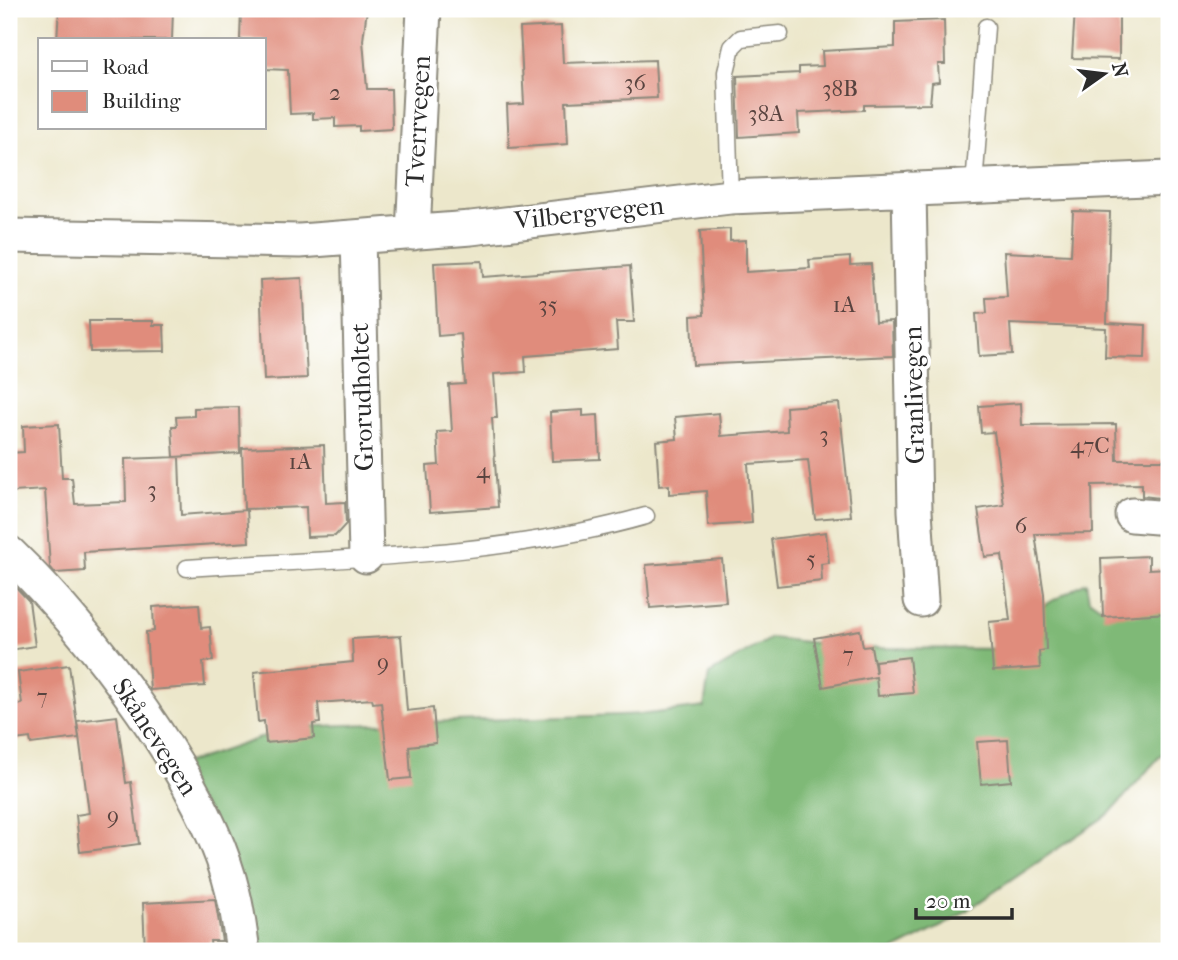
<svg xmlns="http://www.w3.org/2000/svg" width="1178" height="960" viewBox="0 0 1178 960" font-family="'IM FELL French Canon',serif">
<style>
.forest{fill:#7fb977;stroke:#557251;stroke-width:2}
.building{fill:#e08c7b}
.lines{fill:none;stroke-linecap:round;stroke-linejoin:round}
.lane-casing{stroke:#8c897b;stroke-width:19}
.street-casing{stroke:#8c897b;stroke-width:37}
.lane{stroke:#fff;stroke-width:16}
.street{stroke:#fff;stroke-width:33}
.labels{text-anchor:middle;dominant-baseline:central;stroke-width:7;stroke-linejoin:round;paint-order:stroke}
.number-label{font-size:23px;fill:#58433f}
.street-label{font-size:26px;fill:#2b2b2b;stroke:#fff}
</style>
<rect width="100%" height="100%" fill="#fff"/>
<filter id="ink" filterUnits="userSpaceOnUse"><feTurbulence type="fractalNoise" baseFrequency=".0143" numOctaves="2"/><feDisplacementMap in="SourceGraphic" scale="14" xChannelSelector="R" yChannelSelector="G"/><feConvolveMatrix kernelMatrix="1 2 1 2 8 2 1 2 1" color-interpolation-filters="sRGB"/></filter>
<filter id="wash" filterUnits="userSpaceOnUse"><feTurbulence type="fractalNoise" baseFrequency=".00686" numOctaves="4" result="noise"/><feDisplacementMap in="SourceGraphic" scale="28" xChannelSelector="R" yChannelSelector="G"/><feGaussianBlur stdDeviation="1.57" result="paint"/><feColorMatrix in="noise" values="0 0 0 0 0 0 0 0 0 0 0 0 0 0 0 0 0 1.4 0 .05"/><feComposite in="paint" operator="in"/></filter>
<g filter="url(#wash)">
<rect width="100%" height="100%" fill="#ece7cb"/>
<path class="forest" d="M1086 582 1089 599 1100 607 1169 600V746L1110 813 950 922 893 951H245L178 766 293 727 647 714 704 707 709 674 771 638 861 648 1019 649 1018 620Z"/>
<g id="blocks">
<path class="building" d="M59 9H173L172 40H57Z
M241 9H367L363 40 367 89H391L392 129 359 131V126L335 127V118L313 119V113L290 114 288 70 264 69V40H240Z
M1075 9H1119V59L1072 58Z
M944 20 945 64H938L939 82 932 83 930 104 864 105V110L798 113 799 133 739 137 737 76 799 73V67L823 66 822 51 895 47V22Z
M561 26 563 63 655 60 657 98 566 102 568 144 509 148 507 105 524 104 520 28Z
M1073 211 1110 212 1107 323 1146 325 1145 358 1105 357 1106 328 1010 324 1012 354 979 356 976 314 987 313 986 298 1007 297 1004 252 1071 255Z
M730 229V241L746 240V272L810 268 809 260 850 257V265L871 264 875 322 892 321 893 356 693 365 691 316 704 315 700 231Z
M482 261 483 277 630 266 634 322H616L618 349 525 356 526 372 494 374 497 418H492L498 507 430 512 427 466 439 465 437 432 452 431 449 385 465 384 461 334 438 336 434 263Z
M302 278 307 378 264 380 260 280Z
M89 321H153V325H164L165 351 90 352Z
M839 403 851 516 815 519 808 460 748 464 752 523 708 526 706 491 669 494V485L659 486 656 441 677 439 675 417 719 413 721 436 787 431 786 407Z
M1021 403 1022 425 1116 424 1117 460H1169V499L1142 496V484L1092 485 1093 533 1035 534 1044 594 1046 650 1039 651 1040 668 993 671 989 622 1010 620 1002 555 985 557 978 509 1004 505 994 432 981 433 979 406Z
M239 407 240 453 174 457 172 426H177L176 417 194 416V408Z
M583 410V416L598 415 600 459 552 461 550 412Z
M59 424 62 478H72L75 504 126 502 125 459 179 457 181 515 247 510 249 542 84 552 85 571 55 573 50 567 45 490 13 492V488H9V453L24 452 23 426Z
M324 445 326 503 345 502 346 524 335 536 307 537 306 507 244 509 242 448Z
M826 532 829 563 821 564 822 581 777 586 771 539Z
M1149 556V569L1169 568V613L1103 617 1101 558Z
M722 559 726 602 650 608 646 565Z
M9 580 29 601 35 646 9 650Z
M199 604 201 628 210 627 213 661 203 662 205 686 150 690 146 632 154 631 153 607Z
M860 630 863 647 871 646 876 674 875 661 909 657 913 693 878 696 876 677 823 687 814 638Z
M401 636 407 711 433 708 436 743 409 746 411 778 390 780 381 702 373 703 372 699 318 703 320 723 313 724 314 738 266 743 264 721 258 722 254 672 353 662 352 639Z
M69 665 79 738 31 744 30 738 15 740 10 706 22 704 18 672Z
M117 716 126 783 131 782 139 844 80 852 76 815 89 813 77 721Z
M1008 740 1011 781 981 784 977 742Z
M215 899 222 941H210L211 951H145L143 903Z"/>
</g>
</g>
<g filter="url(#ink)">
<use href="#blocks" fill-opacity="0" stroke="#8c897b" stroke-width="2"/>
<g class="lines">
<g class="lane-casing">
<path id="lane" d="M974 186 986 27
M730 197 726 72 732 47 741 38 780 34
M187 568C339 558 498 558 646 516"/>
</g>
<g class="street-casing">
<path id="street" d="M909 189 915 511 921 600
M413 233 424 9
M9 236 300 241 471 228 730 197 1169 178
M358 237 366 556
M1132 515 1169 518
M9 553C91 632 207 782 233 893 238 912 240 932 243 951"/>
</g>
<use href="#lane" class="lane"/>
<use href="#street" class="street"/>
</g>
</g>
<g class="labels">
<g class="number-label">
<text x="635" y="82">36</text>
<text x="840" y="88">38B</text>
<text x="335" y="92">2</text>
<text x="766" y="113">38A</text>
<text x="548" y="304">35</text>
<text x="844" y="304">1A</text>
<text x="824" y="434">3</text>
<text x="1090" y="445">47C</text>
<text x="300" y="461">1A</text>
<text x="483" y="470">4</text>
<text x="152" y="489">3</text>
<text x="1021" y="525">6</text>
<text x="811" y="558">5</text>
<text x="848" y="654">7</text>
<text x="383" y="662">9</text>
<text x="42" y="696">7</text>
<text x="113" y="815">9</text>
</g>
<g class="street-label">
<text transform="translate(418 121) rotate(-87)">Tverrvegen</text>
<text transform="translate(589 213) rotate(-6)">Vilbergvegen</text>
<text transform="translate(914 395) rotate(-91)">Granlivegen</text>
<text transform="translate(362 397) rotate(-92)">Grorudholtet</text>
<text transform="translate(155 737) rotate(57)">Skånevegen</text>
</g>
</g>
<rect width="1178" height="960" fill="none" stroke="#fff" stroke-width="35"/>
<rect x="38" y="38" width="228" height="91" fill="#ffffff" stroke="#aaaaaa" stroke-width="2"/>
<rect x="52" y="61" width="35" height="10" fill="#ffffff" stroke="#aaaaaa" stroke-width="2"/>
<text x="102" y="74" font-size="21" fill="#2b2b2b">Road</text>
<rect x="52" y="91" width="35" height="21" fill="#e08c7b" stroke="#aaaaaa" stroke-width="2"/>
<text x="102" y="108" font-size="21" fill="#2b2b2b">Building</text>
<g transform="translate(1104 74) rotate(76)" stroke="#ffffff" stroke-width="5" paint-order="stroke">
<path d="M0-5L12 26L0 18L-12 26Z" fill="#2b2b2b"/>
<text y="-10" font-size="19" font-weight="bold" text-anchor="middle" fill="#2b2b2b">N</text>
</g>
<path d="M916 908v10h96v-10" fill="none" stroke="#2b2b2b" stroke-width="3.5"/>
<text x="926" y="908" font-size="21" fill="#2b2b2b" stroke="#ffffff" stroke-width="5" paint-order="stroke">20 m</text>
</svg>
